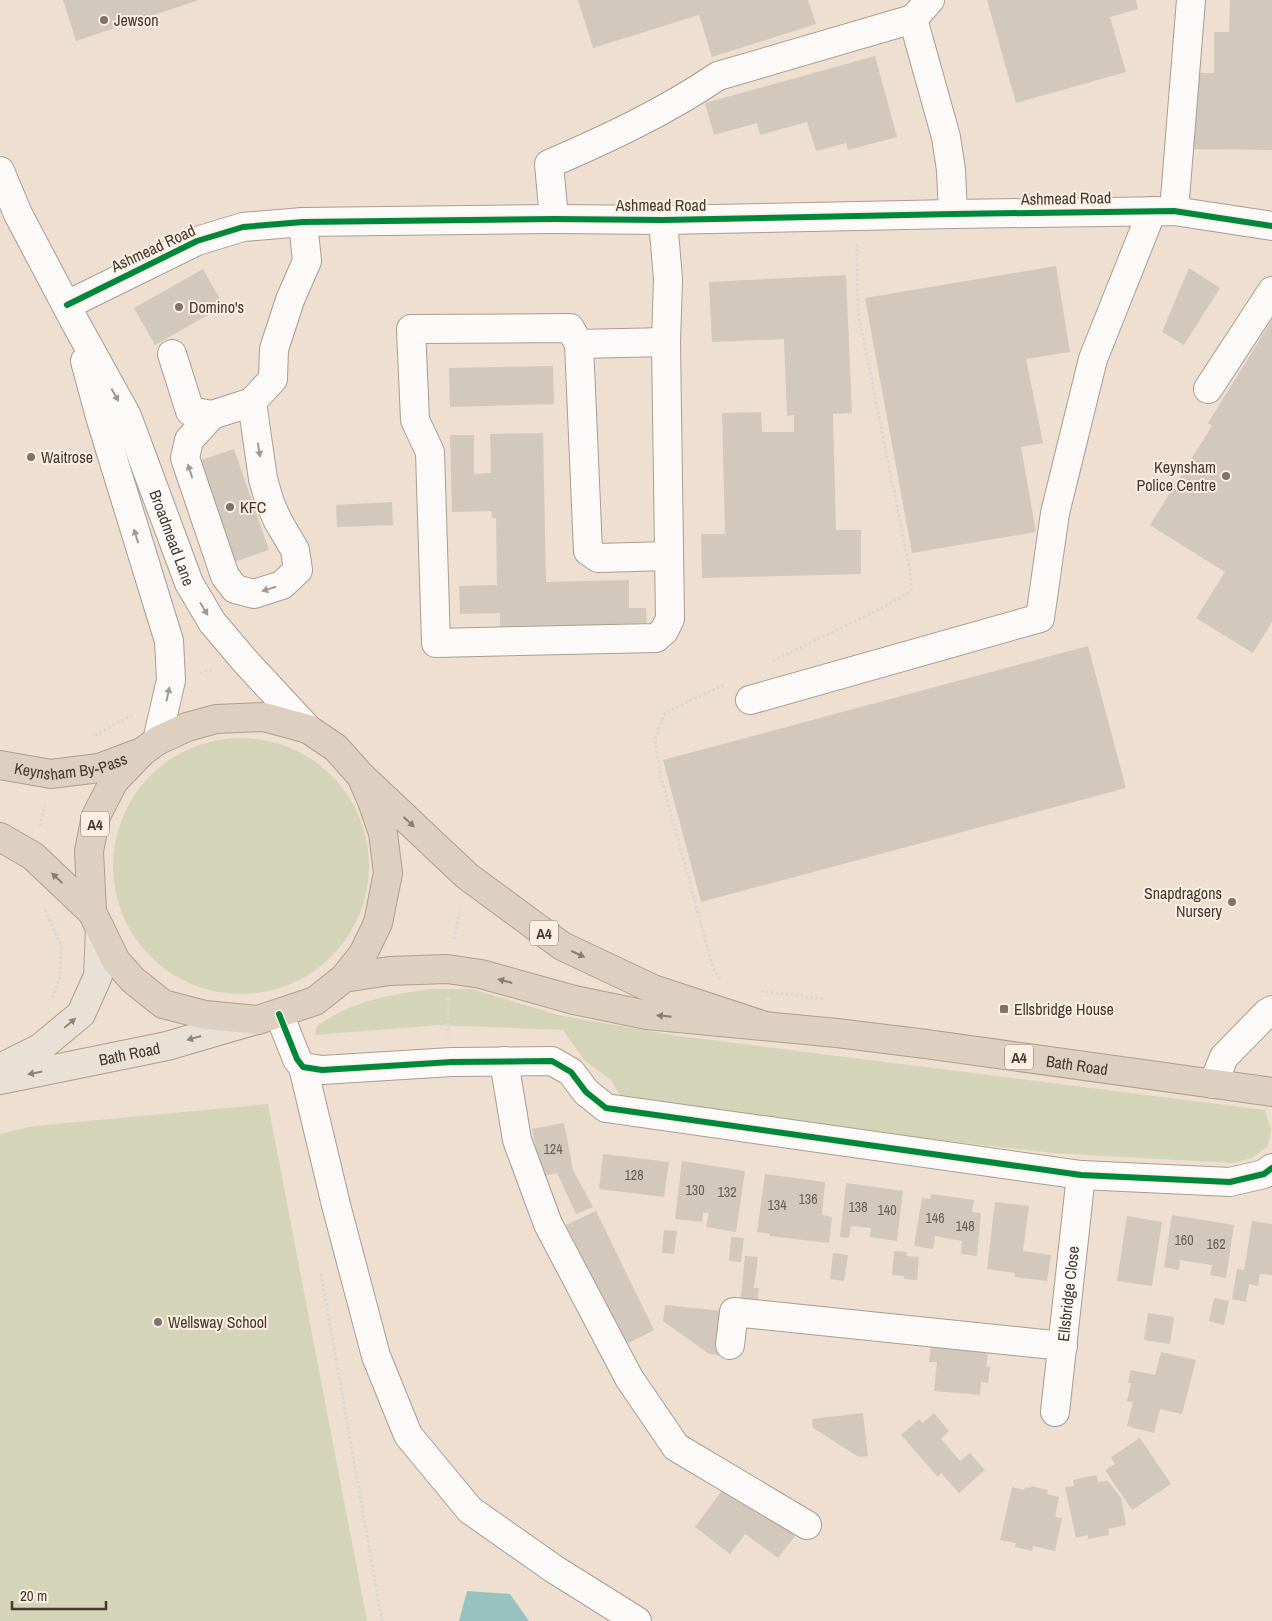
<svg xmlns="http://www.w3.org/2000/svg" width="1272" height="1621" viewBox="0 0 1272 1621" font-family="'Archivo Narrow',sans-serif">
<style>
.green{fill:#d4d4b8}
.water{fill:#97c2c0}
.building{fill:#d3c8bc}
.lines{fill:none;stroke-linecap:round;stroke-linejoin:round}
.minor-casing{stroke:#a99d92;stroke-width:30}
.major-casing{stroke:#b29e88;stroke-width:30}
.highway-casing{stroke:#b29e88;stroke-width:30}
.path{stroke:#dcd7d3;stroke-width:3;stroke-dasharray:2.5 2.5;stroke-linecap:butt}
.minor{stroke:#fcfaf8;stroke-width:28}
.major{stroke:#eae1d6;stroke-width:28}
.highway{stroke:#ddd0c0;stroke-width:28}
.cycleway-casing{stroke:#fbefe4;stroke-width:9}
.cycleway{stroke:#00873e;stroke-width:6}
.oneway{fill:#a09a94}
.oneway2{fill:#897d70}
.oneway3{fill:#8f857a}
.poi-dot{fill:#807367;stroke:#fbefe4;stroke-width:2}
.labels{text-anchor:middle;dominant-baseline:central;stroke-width:4;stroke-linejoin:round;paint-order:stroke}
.number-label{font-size:14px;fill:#6a5e54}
.shield{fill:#fbefe4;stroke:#7c7065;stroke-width:1}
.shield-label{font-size:15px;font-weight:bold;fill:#45392f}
.poi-label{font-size:16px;fill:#45392f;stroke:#fbefe4;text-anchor:start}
.street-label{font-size:16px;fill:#45392f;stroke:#fbefe4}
</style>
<rect width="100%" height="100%" fill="#eedfd0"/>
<path class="green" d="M113 866a128 128 0 1 1 256 0a128 128 0 1 1-256 0Z
M433 989H472L558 1015 672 1035 1265 1110 1271 1130 1268 1146 1252 1158 1233 1163 1053 1153 806 1125 621 1097 611 1080 585 1061 563 1030 439 1025 315 1035 317 1026C351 1001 393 994 433 989Z
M268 1104 367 1621H0V1134L34 1126Z"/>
<path class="water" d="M467 1591 510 1594 529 1621H459Z"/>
<path class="building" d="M63 0H199L76 41Z
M578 0H808L816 24 712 57 699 15 593 48Z
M987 0H1136L1138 9 1110 17 1126 72 1016 103Z
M1230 0H1272V150L1194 149 1195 73H1214V32H1229Z
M875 56 897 137 848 150 846 143 816 151 807 122 760 135 757 123 714 135 705 103Z
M1056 266 1070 352 1026 359 1043 443 1021 447 1036 532 912 553 865 298Z
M1189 268 1220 288 1184 345 1162 332Z
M203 269 224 306 155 345 134 308Z
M846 275 852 413 833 414 836 530H861V574L702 578 701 534H725L722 413 761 412 762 432H794V415L787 416 784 339 712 342 709 282Z
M1272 320V622L1253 653 1196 618 1225 572 1150 525 1212 426 1208 423Z
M553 366 554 404 450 407 449 368Z
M543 433 546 582 629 580V608H646L647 629 500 632V613L460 614 459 586 497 585 496 518H492L491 511 452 512 450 435H474V474L491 473 490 434Z
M234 449 269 550 225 565 190 464Z
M392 502 393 525 337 527 336 505Z
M1088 646 1126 788 701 902 663 760Z
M564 1123 573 1170 593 1207 576 1214 557 1173 541 1177 532 1129Z
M603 1154 669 1162 664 1197 599 1189Z
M682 1161 745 1171 736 1232 706 1227 709 1213H703L702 1222 675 1219Z
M765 1174 825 1182 822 1215 832 1217 829 1243 769 1236 770 1234 757 1232Z
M846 1183 903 1191 897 1241 870 1237 871 1228 851 1226 849 1238 840 1237Z
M931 1194 974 1200 972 1212 981 1213 977 1256 961 1254 962 1241 935 1236 933 1249 914 1246 922 1198 930 1199Z
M995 1202 1029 1206 1023 1251 1051 1255 1047 1281 1015 1277V1273L987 1269Z
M596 1211 654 1330 625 1345 566 1225Z
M1172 1215 1234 1225 1226 1278 1210 1275 1212 1265 1180 1260 1179 1270 1164 1267Z
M1127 1216 1162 1222 1152 1286 1117 1281Z
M1252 1221 1272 1224V1275L1260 1274 1258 1286 1249 1284 1246 1302 1232 1299 1237 1269 1244 1270Z
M664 1230 677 1231 674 1254 662 1253Z
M731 1237 744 1238 741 1262 729 1261Z
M894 1251 907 1252 906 1256 919 1257 917 1280 904 1279V1276L892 1275Z
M833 1253 848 1255 844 1281 830 1279Z
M745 1256 758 1257 754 1288H759L757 1307 740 1305Z
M1214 1298 1229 1301 1224 1325 1209 1321Z
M665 1305 723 1311 719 1355 709 1354 663 1321Z
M1148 1313 1174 1317 1170 1344 1144 1340Z
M931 1344 984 1349 983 1353 988 1354 986 1366 990 1367 988 1383 981 1382 980 1395 934 1391 937 1362H929Z
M1161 1352 1196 1360 1182 1414 1160 1409 1154 1433 1127 1426 1133 1402 1127 1401 1131 1383H1128L1131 1370 1155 1375Z
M863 1413 868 1456 859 1457 813 1428 812 1419Z
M934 1413 949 1431 941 1439 960 1461 970 1453 985 1470 959 1493 941 1473 938 1477 901 1435 919 1419 923 1423Z
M1140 1438 1171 1484 1132 1510 1105 1470 1115 1464 1111 1457Z
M1096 1475 1098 1482 1108 1481 1121 1498 1126 1525 1108 1529 1109 1535 1088 1539V1535L1076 1538 1065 1487 1074 1486 1073 1480Z
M726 1485 795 1536 778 1558 745 1534 730 1554 695 1527Z
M1031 1486 1048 1490 1047 1494 1059 1497 1055 1517 1062 1518 1055 1551 1033 1546 1032 1551 1015 1547 1016 1543 1000 1540 1012 1487 1024 1490 1025 1487 1031 1488Z"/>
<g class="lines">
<g class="minor-casing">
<g id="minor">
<path d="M913 19 930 0"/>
<path id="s1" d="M0 171 18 214 75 322 127 416 189 583 212 622 245 661 308 729"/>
<path d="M1174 211 1191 0"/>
<path d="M554 219 549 164C607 139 665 112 718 76L913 19 946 137 951 170 953 214"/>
<path d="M67 305 197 241 243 227 303 222 554 219 663 220 953 214 1174 211 1272 226"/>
<path d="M666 342 579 344 588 551 598 558 669 556"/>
<path d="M579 344 570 328 411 329 415 420 430 452 436 643 656 638 664 631 670 619 666 342 668 279 663 220"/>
<path d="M172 354 190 411 212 415 252 402 273 379 274 349 290 300 307 261 303 222"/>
<path d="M85 361 101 420 169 641 171 680 157 741"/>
<path d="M1208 389 1272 291"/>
<path d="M212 415 189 440 185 458 225 576 235 589 254 594 282 585 298 570 295 550 278 521 270 503 263 479 252 402"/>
<path d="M750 700 1040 618 1055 513 1093 359 1152 211"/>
<path d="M279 1014 297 1059 303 1067 322 1070 452 1062 552 1061 571 1072 586 1092 606 1108 1081 1175 1230 1182 1264 1174 1272 1168"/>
<path d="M504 1061 517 1140 548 1224 629 1378 676 1447 807 1525"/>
<path d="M303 1067 336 1205 376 1356 408 1435 470 1510 554 1569 637 1621"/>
<path d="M1213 1084 1224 1057 1267 1013 1272 1010"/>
<path d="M730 1345 734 1312 1063 1346"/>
<path id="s2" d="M1055 1412 1081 1175"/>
</g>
</g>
<g class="major-casing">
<g id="major">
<path d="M0 1068 40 1048 81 1014 98 976 100 928"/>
<path id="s3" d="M0 1080 167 1046 256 1020"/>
</g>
</g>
<g class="highway-casing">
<g id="highway">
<path id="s4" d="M0 765 51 774 99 768 136 754"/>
<path d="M361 776 372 801 383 833 388 873 378 923 363 954 344 978 315 1001 258 1020 205 1015 163 1004 133 980 116 961 92 912 89 851 96 816 114 781 142 752 157 741 187 727 216 719 264 717 308 729 336 748 361 776 467 876 562 946 653 989 765 1026"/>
<path d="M0 837 33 856 92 912"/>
<path id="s5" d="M344 978 389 971 447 969 481 974 574 1000 647 1015 837 1033 926 1044 1272 1092"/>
</g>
</g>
<path class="path" d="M773 661 886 606 911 591 910 571 858 312 857 244
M200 673 214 669
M95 735 132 715
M40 826 45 803
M45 910 61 946 60 977 52 999
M454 939 460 909
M720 979 713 968 660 773 655 739 665 713 725 684
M761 991 824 999
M448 998V1034
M321 1274 382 1621"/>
<use href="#minor" class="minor"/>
<use href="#major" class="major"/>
<use href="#highway" class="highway"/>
<g class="cycleway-casing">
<path id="cycleway" d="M67 305 197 241 243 227 303 222 554 219 663 220 953 214 1174 211 1272 226
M279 1014 297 1059 303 1067 322 1070 452 1062 552 1061 571 1072 586 1092 606 1108 1081 1175 1230 1182 1264 1174 1272 1168"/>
</g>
<use href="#cycleway" class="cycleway"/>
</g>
<defs><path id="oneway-solid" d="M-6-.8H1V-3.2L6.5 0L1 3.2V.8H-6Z" transform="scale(1.25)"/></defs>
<g class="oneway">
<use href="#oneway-solid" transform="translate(115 395) rotate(61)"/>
<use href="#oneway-solid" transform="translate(259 450) rotate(81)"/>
<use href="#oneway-solid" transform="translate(190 471) rotate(-108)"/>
<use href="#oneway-solid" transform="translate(136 536) rotate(-107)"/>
<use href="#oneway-solid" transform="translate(269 589) rotate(162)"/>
<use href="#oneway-solid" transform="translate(204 609) rotate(59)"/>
<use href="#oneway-solid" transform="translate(168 694) rotate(-78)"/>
</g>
<g class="oneway2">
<use href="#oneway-solid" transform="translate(409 822) rotate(43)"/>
<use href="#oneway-solid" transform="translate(57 878) rotate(-137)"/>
<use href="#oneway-solid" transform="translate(578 954) rotate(25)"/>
<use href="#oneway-solid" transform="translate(505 981) rotate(-165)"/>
<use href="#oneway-solid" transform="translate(664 1016) rotate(-174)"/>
</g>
<g class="oneway3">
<use href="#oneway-solid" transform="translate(70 1023) rotate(-40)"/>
<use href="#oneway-solid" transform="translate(194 1038) rotate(164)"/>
<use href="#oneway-solid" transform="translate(35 1073) rotate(169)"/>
</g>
<g class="poi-dot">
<circle cx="104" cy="20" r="5"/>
<circle cx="179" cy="307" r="5"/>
<circle cx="31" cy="457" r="5"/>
<circle cx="1226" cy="476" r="5"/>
<circle cx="230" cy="507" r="5"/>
<circle cx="1232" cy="902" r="5"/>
<rect x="999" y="1004" width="10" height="10" rx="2.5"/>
<circle cx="158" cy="1322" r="5"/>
</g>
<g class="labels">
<g class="number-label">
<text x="553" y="1149">124</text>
<text x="634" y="1175">128</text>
<text x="695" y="1190">130</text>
<text x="727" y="1192">132</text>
<text x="808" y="1199">136</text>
<text x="777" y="1205">134</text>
<text x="858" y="1207">138</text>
<text x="887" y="1210">140</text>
<text x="935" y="1218">146</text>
<text x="965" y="1226">148</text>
<text x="1184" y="1240">160</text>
<text x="1216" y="1244">162</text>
</g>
<g class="shield">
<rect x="81" y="811.5" width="28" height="25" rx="4"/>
<rect x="530" y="920.5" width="28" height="25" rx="4"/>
<rect x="1005" y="1044.5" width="28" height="25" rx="4"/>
</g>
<g class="shield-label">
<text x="95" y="824">A4</text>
<text x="544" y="933">A4</text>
<text x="1019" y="1057">A4</text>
</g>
<g class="poi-label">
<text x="114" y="20">Jewson</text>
<text x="189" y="307">Domino's</text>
<text x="41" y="457">Waitrose</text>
<text x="1216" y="467" text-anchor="end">Keynsham<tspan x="1216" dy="18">Police Centre</tspan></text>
<text x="240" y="507">KFC</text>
<text x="1222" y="893" text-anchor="end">Snapdragons<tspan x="1222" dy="18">Nursery</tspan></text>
<text x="1014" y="1009">Ellsbridge House</text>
<text x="168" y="1322">Wellsway School</text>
</g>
<g class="street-label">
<text transform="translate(1066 198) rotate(-1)">Ashmead Road</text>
<text x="661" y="205">Ashmead Road</text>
<text transform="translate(153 248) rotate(-25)">Ashmead Road</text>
<text stroke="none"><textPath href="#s1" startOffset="406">Broadmead Lane</textPath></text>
<text stroke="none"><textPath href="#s4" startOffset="72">Keynsham By-Pass</textPath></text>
<text stroke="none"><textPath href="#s3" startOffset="132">Bath Road</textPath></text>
<text stroke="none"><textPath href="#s5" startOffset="742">Bath Road</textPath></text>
<text stroke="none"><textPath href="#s2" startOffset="119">Ellsbridge Close</textPath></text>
</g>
</g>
<path d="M12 1601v8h94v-8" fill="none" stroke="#45392f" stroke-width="2.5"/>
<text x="20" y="1601" font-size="15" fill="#45392f" stroke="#fbefe4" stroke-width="4" paint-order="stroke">20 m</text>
</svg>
